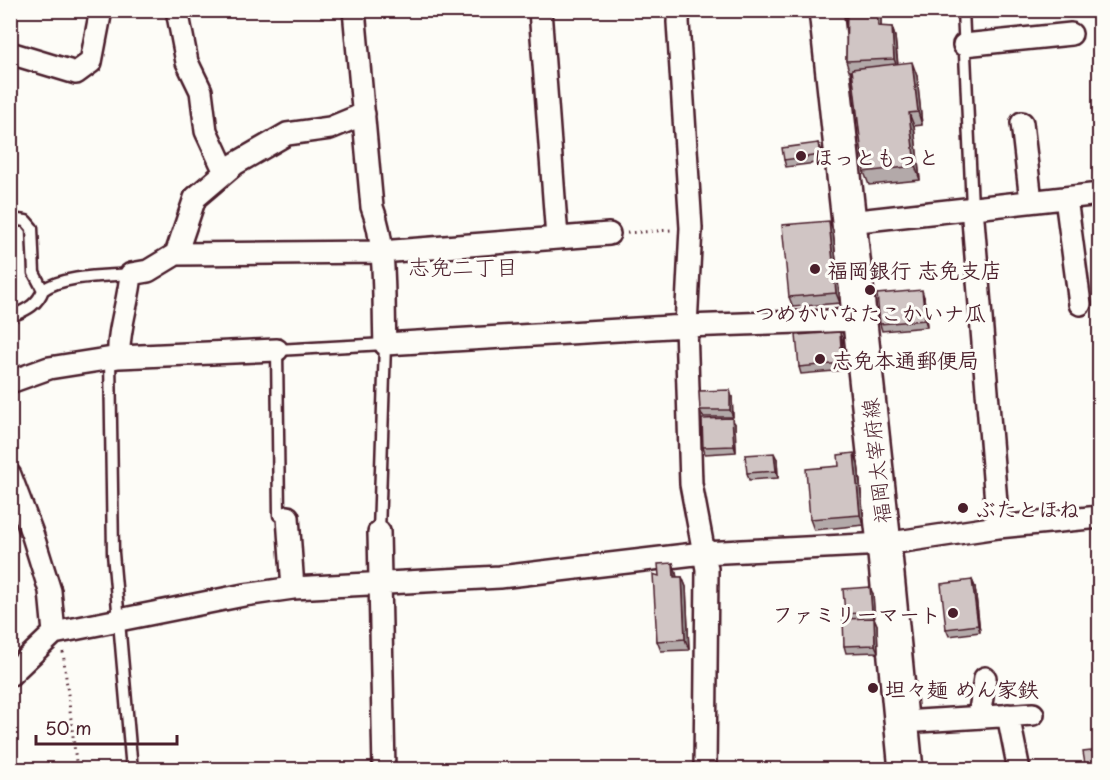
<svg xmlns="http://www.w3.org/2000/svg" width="1110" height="780" viewBox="0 0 1110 780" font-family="'Playpen Sans','Klee One',sans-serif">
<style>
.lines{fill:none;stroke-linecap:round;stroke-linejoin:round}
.service-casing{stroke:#4a1f2b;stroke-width:15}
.minor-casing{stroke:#4a1f2b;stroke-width:26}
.primary-casing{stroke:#4a1f2b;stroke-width:38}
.path{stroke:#4a1f2b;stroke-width:3;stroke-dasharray:1.5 4.5;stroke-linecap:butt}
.service{stroke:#fdfcf7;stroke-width:10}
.minor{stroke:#fdfcf7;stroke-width:21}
.primary{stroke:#fdfcf7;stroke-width:33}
.wall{fill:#b3a9a9;stroke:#4a1f2b;stroke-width:1.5}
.shaded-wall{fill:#928a89;stroke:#4a1f2b;stroke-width:1.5}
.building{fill:#d0c5c4;stroke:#4a1f2b;stroke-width:1.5}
.poi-dot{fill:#4a1f2b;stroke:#fdfcf7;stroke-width:2}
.labels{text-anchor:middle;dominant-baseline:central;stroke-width:6;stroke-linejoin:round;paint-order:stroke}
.poi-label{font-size:21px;font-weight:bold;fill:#4a1f2b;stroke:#fdfcf7;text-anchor:start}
.street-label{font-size:21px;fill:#4a1f2b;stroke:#fdfcf7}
.neighbourhood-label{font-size:22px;fill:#4a1f2b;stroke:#fdfcf7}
</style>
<rect width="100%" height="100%" fill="#fdfcf7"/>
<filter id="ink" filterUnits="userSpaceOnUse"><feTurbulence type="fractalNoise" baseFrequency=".0167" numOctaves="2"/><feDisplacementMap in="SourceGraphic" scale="12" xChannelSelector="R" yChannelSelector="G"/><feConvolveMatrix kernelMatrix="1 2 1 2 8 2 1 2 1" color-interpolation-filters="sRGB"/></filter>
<g filter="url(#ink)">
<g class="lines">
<g class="service-casing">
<path id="service" d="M963 10 972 207
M10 219 26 221 32 228 34 273 43 290C64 275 106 276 131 274
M10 317C25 310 37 306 43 290
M110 358 113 553 132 770
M288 517 279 515 277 350 385 344 379 532"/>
</g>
<g class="minor-casing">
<path id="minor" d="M177 10 187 62 201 91 206 131 225 172
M354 10 372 207C387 245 383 303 385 344L686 326 859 320
M540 10 557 238
M679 10 678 22 691 228 686 326 691 484 707 569 705 770
M964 45 1071 34
M10 53 76 73 91 62 101 10
M1022 123 1031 201
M1066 198 1080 304
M972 207 998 527
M849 222 1100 194
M176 254 381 252 609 234
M119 357C117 332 129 301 131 274L148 271 176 254 195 198 235 164 287 134 330 128 364 114
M10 382 49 368 119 357 277 350
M10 475 32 533 50 591 54 633
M288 517 293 588
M379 532 384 770
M10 675 54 633 244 595 293 588 500 577 703 553 884 544 998 527 1100 517
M1008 715 1019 770
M979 717 985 678
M902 722 1033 714"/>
</g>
<g class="primary-casing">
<path id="primary" d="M826 10 884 544 906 770"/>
</g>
<path class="path" d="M10 13 12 10
M627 233 671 230
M63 652 77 770"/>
<use href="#service" class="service"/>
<use href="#minor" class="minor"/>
<use href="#primary" class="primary"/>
</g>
<path class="wall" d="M847 10H878L881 19V27H892L895 37 898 64 917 76 922 125 914 126 920 180 869 185 864 172 852 71H849L846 61Z
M818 143 821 149 823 162 786 167 784 160Z
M833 231 840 303 793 307 789 297Z
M924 297 927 327 882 331 880 324Z
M842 339 845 370 801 374 799 367Z
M732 397 733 417H703L700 410Z
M735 424 736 452 705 454 703 447Z
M777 459 778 478 749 480 747 473Z
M858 463 864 525 814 530 810 519 839 466Z
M673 563 676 573 677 577H682L686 587 689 650 661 651 657 641 659 576Z
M972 580 975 587 980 632 949 636 946 629Z
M873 594 874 618 877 625 878 652 846 653 844 646 847 619 845 614Z"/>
<path class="shaded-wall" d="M877 10 881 19V37L878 26Z
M892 27 895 37 898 69 894 59Z
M912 62 917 76 922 125 918 112Z
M909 113 914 126 920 180 915 166Z
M818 143 821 149 823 162 820 155Z
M829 221 833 231 840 303 836 293Z
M922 290 924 297 927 327 925 320Z
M840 332 842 339 845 370 842 363Z
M730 390 732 397 733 417 730 410Z
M732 418 735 424 736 452 734 446Z
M774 453 777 459 778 478 776 471Z
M854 453 858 463 864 525 860 515Z
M673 563 676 573 677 588 674 577Z
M682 577 686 587 689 650 685 639Z
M972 580 975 587 980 632 978 625Z
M870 587 873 594 875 618 872 612Z
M874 618 877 625 878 652 875 645Z"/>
<path class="building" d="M847 10H877L878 26 892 27 894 59 846 61Z
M912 62 918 112 909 113 915 166 864 172 852 69Z
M818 143 820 155 784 160 782 148Z
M829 221 836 293 789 297 782 225Z
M922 290 925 320 880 324 877 294Z
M840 332 842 363 799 367 796 335Z
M730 390V410H700L699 391Z
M732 418 734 446 703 447 702 419Z
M774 453 776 471 747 473 745 455Z
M854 453 860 515 810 519 806 469 839 466 838 455Z
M673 563 674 577H682L685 639 657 641 653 574 659 576 658 564Z
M972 580 978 625 946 629 941 584Z
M870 587 872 612 845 614 843 589Z
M874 618 875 645 844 646 843 619Z
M1100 750V770H1086L1083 752Z"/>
</g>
<g class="poi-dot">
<circle cx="801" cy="156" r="6"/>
<circle cx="815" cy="269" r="6"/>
<circle cx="870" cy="290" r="6"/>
<circle cx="820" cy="359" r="6"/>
<circle cx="963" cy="508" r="6"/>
<circle cx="953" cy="613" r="6"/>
<circle cx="873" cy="688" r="6"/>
</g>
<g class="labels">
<g class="poi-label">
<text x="813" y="156">ほっともっと</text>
<text x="827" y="269">福岡銀行 志免支店</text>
<text x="870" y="312" text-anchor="middle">つめかいなたこかいナ瓜</text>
<text x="832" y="359">志免本通郵便局</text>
<text x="975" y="508">ぶたとほね</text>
<text x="941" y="613" text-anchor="end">ファミリーマート</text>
<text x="885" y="688">坦々麺 めん家鉄</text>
</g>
<g class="street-label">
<text transform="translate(875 461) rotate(-96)">福岡太宰府線</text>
</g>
<g class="neighbourhood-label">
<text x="463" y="265">志免二丁目</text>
</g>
</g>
<rect width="1110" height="780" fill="none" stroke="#fdfcf7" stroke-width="36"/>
<rect x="18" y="18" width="1074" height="744" fill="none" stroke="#4a1f2b" stroke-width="2" filter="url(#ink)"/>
<path d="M36 735v9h141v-9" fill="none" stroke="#4a1f2b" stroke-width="3"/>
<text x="45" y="735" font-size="18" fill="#4a1f2b" stroke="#fdfcf7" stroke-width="4.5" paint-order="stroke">50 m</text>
</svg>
